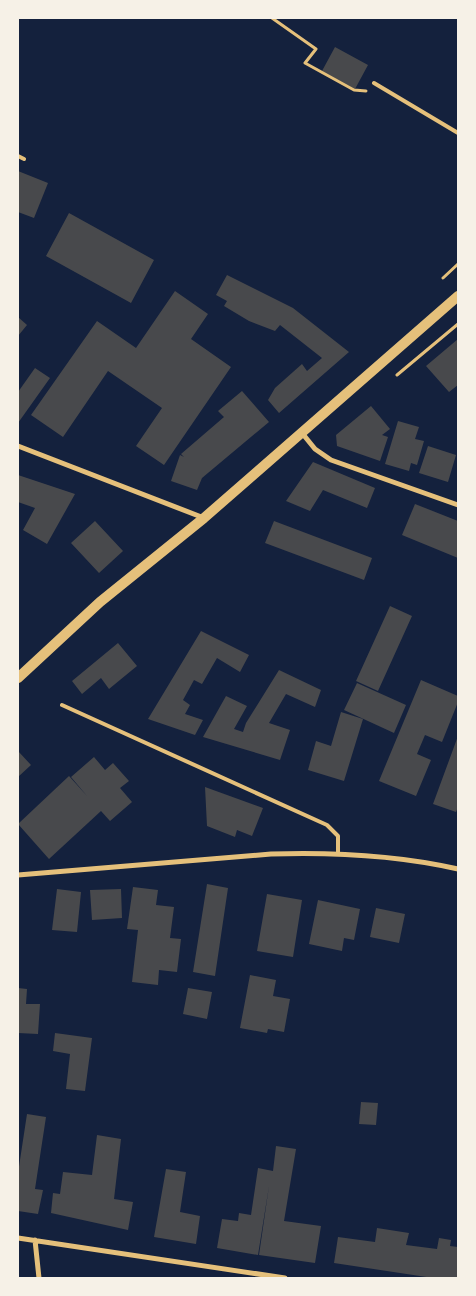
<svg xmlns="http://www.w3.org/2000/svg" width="476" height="1296" viewBox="0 0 476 1296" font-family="'Zilla Slab',serif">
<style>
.building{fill:#48494c}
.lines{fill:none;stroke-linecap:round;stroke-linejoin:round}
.path{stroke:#e5c07b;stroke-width:3}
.service{stroke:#e5c07b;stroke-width:4}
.minor{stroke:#e5c07b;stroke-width:5}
.secondary{stroke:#e5c07b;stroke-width:10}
</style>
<rect width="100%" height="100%" fill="#14213d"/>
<path class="building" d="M335 47 368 65 355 89 322 71Z
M18 171 48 183 34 218 18 212Z
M69 213 154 260 131 303 46 256Z
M227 275 293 308 349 352 279 413 268 400 275 388 302 364 307 371 322 358 280 325 275 331 249 321 224 306 227 301 216 295Z
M175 291 208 314 191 339 231 367 164 465 136 446 162 408 108 371 63 437 31 415 97 321 136 348Z
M18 317 27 325 18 336Z
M458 339V385L449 392 426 366Z
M35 368 50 378 18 423V392Z
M242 391 269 422 202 478 197 490 171 481 180 455 184 457 181 454 224 417 218 411Z
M371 406 390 429 382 435 388 437 380 461 337 446 336 435Z
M398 421 419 427 415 439 424 441 417 465 411 463 409 471 385 464Z
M428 446 456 455 448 482 419 473Z
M313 462 375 488 367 508 323 490 310 511 286 501Z
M18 475 75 494 47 544 23 530 35 508 18 502Z
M415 504 458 521V558L402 535Z
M95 521 123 551 99 573 71 543Z
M274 521 372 558 364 580 265 543Z
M390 606 412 616 378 691 356 681Z
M201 631 249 655 240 672 217 658 202 684 194 680 183 700 190 705 185 714 203 720 195 735 148 719Z
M118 643 137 666 109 689 101 678 82 694 72 681Z
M279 670 321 690 315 707 286 694 269 723 290 730 280 760 203 737 226 696 247 706 234 729 243 732 246 723Z
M421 680 458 696V702L442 742 425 735 417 754 431 760 416 796 379 781Z
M357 683 406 705 394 733 344 710Z
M341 712 363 719 344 781 308 770 316 741 331 746Z
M458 736V807L456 812 433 804Z
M18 751 31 765 18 777Z
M94 757 105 770 113 763 129 781 120 788 132 802 110 821 101 811 49 859 18 824 69 776 87 796 71 777Z
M205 787 263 808 252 836 237 830 235 837 207 826Z
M207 884 228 888 215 976 193 972Z
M133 887 158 890 156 905 174 907 170 938 181 939 177 972 159 970 158 985 132 982 138 930 127 929Z
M57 889 81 892 77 932 52 930Z
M121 889 122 918 92 920 90 890Z
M267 894 302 900 293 957 257 951Z
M318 900 360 909 354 940 344 938 342 951 309 944Z
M376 908 405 914 399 943 370 937Z
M250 975 276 980 273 996 290 999 284 1032 268 1029 267 1033 240 1028Z
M18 988 27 989 26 1004H40L38 1034 18 1033Z
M188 988 212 992 207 1019 183 1014Z
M55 1033 92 1038 85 1091 66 1089 70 1054 53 1051Z
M361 1102 378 1103 376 1125 359 1124Z
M27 1114 46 1117 35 1189 43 1190 38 1214 18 1211V1173Z
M97 1135 121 1139 114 1199 133 1202 128 1230 51 1213 53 1193 60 1194 63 1172 92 1175Z
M276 1146 296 1149 284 1221 321 1226 315 1263 259 1255 269 1186 258 1255 217 1248 222 1219 238 1221 239 1213 251 1215 258 1168 273 1171Z
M166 1169 186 1172 180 1212 200 1216 196 1244 154 1237Z
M377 1228 409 1233 406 1245 437 1249 439 1238 451 1240 450 1246 458 1247V1278H433L334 1263 338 1237 375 1242Z"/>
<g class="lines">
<path class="path" d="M272 18 316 49 305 63 354 90 366 91
M443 278 458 264
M397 375 458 324"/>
<path class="service" d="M374 83 458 133
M18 156 24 159
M62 705 327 825 338 836V853"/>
<path class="minor" d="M302 433 315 449 331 460 458 505
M18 446 204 518
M18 875 271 854C334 852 396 855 458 869
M18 1238 285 1278
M35 1240 39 1278"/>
<path class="secondary" d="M18 678 100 602 204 518 458 296"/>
</g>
<rect width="476" height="1296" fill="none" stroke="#f6f1e7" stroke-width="38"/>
</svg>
